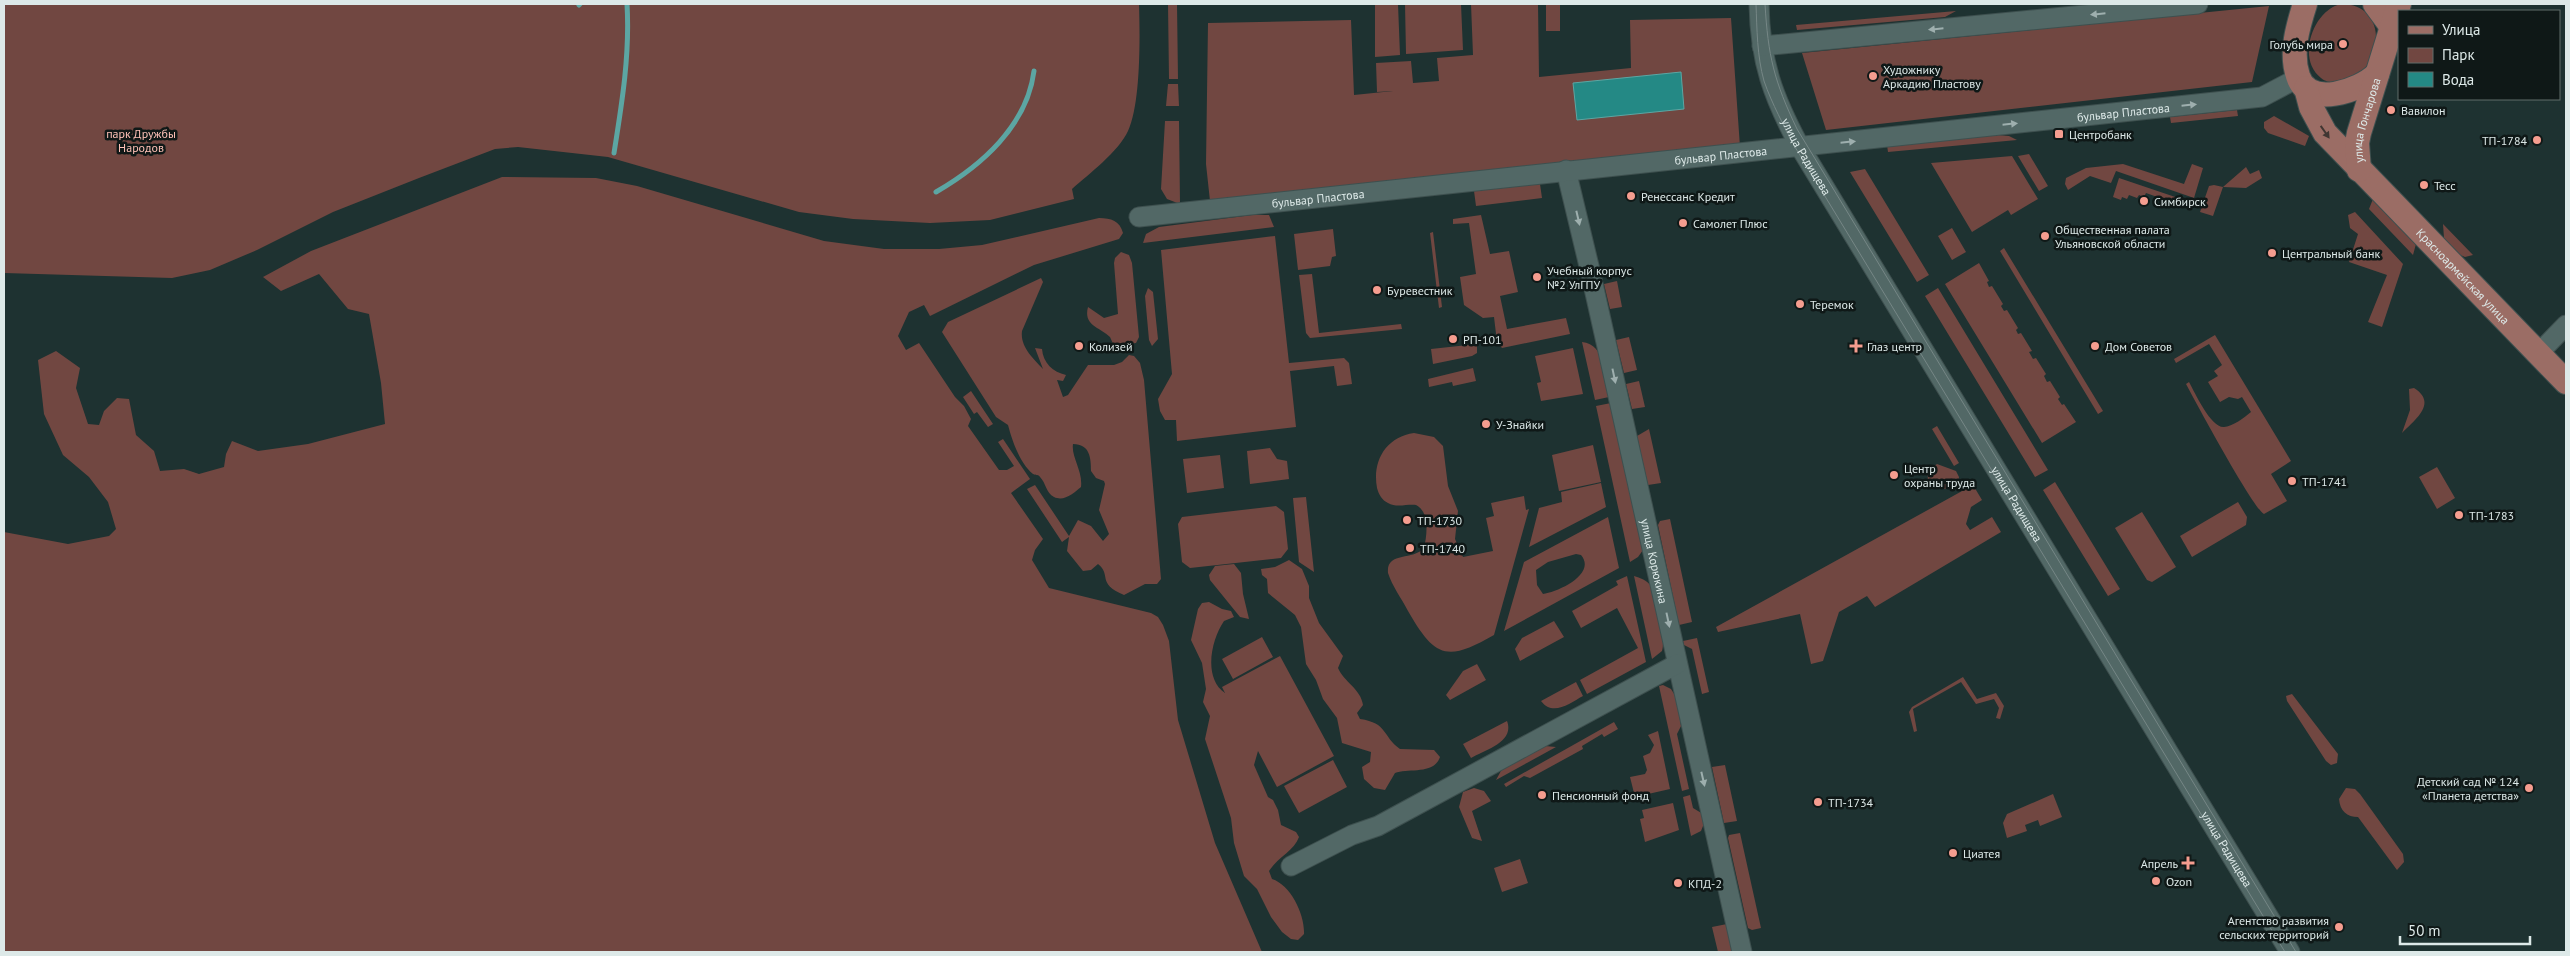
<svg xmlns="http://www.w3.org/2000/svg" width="2570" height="956" viewBox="0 0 2570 956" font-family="'PT Sans',sans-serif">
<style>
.green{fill:#714741;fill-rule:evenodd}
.water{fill:#248985;stroke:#5ca6a3}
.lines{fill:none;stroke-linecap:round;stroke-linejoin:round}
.stream{stroke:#5ca6a3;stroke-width:5}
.minor-casing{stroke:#3e504f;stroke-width:21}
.major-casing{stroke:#3e504f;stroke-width:26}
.minor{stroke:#526866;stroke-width:19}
.major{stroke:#9b6d65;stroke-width:24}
.tram{stroke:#768786;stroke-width:1}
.oneway{fill:#9eafae}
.oneway2{fill:#403632}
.poi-dot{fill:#f59d8f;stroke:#0f1817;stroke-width:2}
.labels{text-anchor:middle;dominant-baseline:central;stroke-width:5;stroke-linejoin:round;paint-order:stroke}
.poi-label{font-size:12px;fill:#dde9e8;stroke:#0f1817;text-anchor:start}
.street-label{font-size:12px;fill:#dde9e8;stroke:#0f1817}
.park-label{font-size:12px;fill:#fec1b7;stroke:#0f1817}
</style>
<rect width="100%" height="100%" fill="#1e3231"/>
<path class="green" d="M4 4H1139C1140 36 1141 103 1128 131 1119 151 1089 174 1072 189L1074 199 990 220 930 223 853 219 799 212 608 157 518 147 495 149 419 178 333 212 257 250 210 270 172 278 4 273Z
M1168 4H1177L1178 79H1169Z
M1375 4H1398L1400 55 1375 57Z
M1405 4H1461L1463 50 1406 54Z
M1471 4H1538L1539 77 1631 68 1630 20 1731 18 1740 147 1210 201 1206 164 1208 23 1351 20 1354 95 1393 91 1377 92 1376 63 1411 61 1413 83 1439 81 1437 58 1473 55Z
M1546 4H1560V31H1546Z
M2341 4C2393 4 2383 78 2339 82 2332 82 2327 83 2321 78 2296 59 2313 10 2341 4Z
M2269 6 2252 82 1826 130 1802 53Z
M1956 11 1945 17 1797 30 1796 25Z
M1168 84H1178L1179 106H1166Z
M2237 110 2238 116 2171 123 2170 117Z
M2274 116 2309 136 2305 146 2268 133 2264 128V122Z
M1165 121H1179L1180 204 1167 199 1161 189Z
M1998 135 2009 136 2017 140 1888 152 1887 145Z
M2029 154 2048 186 2039 191 2018 156Z
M2012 156 2038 199 2011 215 2008 210 1972 232 1931 163Z
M2123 164 2184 184 2192 164 2203 168 2194 198 2116 171 2111 183 2090 176 2068 190 2065 184 2066 178 2086 168Z
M2246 167 2250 174 2259 170 2262 178 2246 188 2223 187Z
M1865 169 1929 275 1917 282 1850 172Z
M502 177 596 178 637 186 824 241 884 249H939L982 245 1099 218C1111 218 1120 221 1123 233L1119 239 1034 265 930 316 924 305 909 312 898 336 906 350 919 343 955 397 964 406 971 419 968 426 999 470H1007L1014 466 998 442 1003 439 1030 479 1011 493 1043 539 1035 550 1032 560 1049 588 1151 613 1158 617 1163 625 1169 641 1178 720 1215 843 1262 952H4V532L68 544 109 536 116 529 108 502 89 477 63 455 44 414 38 360 56 351 80 368 76 388 88 424 99 425 104 411 117 398 129 399 136 435 154 451 160 471 184 469 199 474 224 467 226 454 232 441 258 451 308 444 385 424 381 383 369 314 348 309 319 274 281 291 263 277 311 251Z
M2119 178 2193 203 2191 209 2146 193 2144 197 2139 195 2137 198 2129 195 2127 199 2122 197 2121 200 2113 197Z
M1540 184 1542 198 1476 206 1474 191Z
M2214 185 2223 187 2213 216 2200 212 2209 186Z
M2373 199 2416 244 2413 255 2369 209Z
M2355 212 2403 264 2382 327 2368 322 2387 275 2349 262 2358 234 2350 228 2348 215Z
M1252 215H1269L1274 227 1143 243 1146 234 1159 227Z
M1481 215 1490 254 1509 251 1518 292 1500 296 1507 329 1566 318 1570 334 1502 348 1497 342 1494 317 1483 318 1464 305 1460 277 1476 274 1469 223 1453 224V219Z
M2443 224 2473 255 2465 257 2458 254 2444 238Z
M1952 228 1966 252 1952 260 1938 236Z
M1333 229 1336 256 1332 257 1330 266 1298 270 1294 234Z
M1433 232 1442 307 1439 308 1430 233Z
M1275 236 1289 363 1344 358 1349 363 1352 384 1337 386 1334 366 1290 371 1296 427 1177 441 1176 420H1165L1160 411 1158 399 1172 374 1161 250Z
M2004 248 2103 411 2098 414 2000 251Z
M1121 252 1129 255 1132 263 1139 337 1136 343 1114 346 1110 337C1100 327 1083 326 1088 307L1104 318 1118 314 1114 263 1115 258Z
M1979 263 1989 281 1987 282 1989 287 1992 286 2003 304 2001 306 2004 311 2007 310 2018 328 2016 330 2018 334 2021 333 2032 351 2029 352 2033 359 2036 358 2046 374 2044 376 2047 382 2050 381 2060 397 2058 399 2062 405 2064 404 2076 422 2042 443 1945 284Z
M1312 274 1319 333 1401 324 1402 329 1310 338 1306 333 1299 275Z
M1041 278 1043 282 1022 331C1020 347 1033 358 1043 369L1035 348 1042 349C1043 363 1053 372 1066 375L1063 381 1057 380 1063 397 1068 395 1088 365H1114L1122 362 1129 355 1134 356 1140 363 1144 380 1161 579 1157 584H1145L1124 595C1096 583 1112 575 1098 564L1091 570 1083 571 1067 551 1069 537 1062 542 1027 489 1035 485 1069 536 1078 520 1091 526 1103 541 1109 534 1099 510 1105 484 1104 481 1096 478 1091 471C1091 458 1090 444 1073 444 1071 457 1083 471 1081 487 1074 493 1064 502 1054 497 1046 493 1046 483 1040 477 1038 474 1037 476 1033 474 1020 464 1012 440 1008 425L996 417 942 332 948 322Z
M1617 281 1622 307 1610 309 1604 284Z
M1148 288 1153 292 1158 339 1152 346 1149 340 1145 296Z
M1938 288 2048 470 2035 477 1925 296Z
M2215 335 2291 461 2271 474 2287 501 2264 514C2253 508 2196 403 2186 384L2189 382C2195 393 2211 428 2224 427 2232 427 2245 417 2251 412L2242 397 2238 399 2229 397 2220 402 2208 382 2218 376 2214 371 2222 365 2209 344 2176 363 2174 359Z
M1629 337 1637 370 1624 373 1616 340Z
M1582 342C1606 344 1605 378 1609 397L1595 400Z
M1477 344V353L1472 356 1433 364 1431 349Z
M1573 348 1583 394 1541 401 1537 383 1541 382 1535 356Z
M1473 368 1476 381 1453 386 1452 382 1429 387 1428 379Z
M1639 381 1645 407 1632 409 1626 384Z
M2414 388C2438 403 2415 420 2402 433L2410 410 2409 389Z
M971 391 993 424 988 427 977 412 974 414 963 397Z
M1611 403 1643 550 1638 557 1630 562 1596 406Z
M1937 426 1959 463 1954 466 1932 429Z
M1649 429 1661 483 1648 485 1637 436Z
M1414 433 1434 437 1443 446 1448 486 1458 511 1455 539 1463 557 1493 551 1486 518 1494 516 1491 503 1524 496 1526 510 1529 509 1494 635C1447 662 1435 658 1408 611 1402 599 1392 586 1388 573 1386 551 1413 561 1424 548 1427 535 1430 512 1416 505 1407 504 1396 508 1388 503 1382 500 1379 495 1377 488 1372 461 1386 437 1414 433Z
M1593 445 1601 482 1559 491 1552 455Z
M1270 448 1277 459 1287 461 1289 479 1250 484 1247 451Z
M1220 455 1224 488 1187 493 1183 459Z
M1937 464 1956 471 1959 477 1958 485C1951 488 1934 493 1929 484 1927 480 1929 476 1926 472Z
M2437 467 2455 498 2437 509 2419 477Z
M2055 482 2120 589 2108 596 2043 490Z
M1601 483 1606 507 1529 547 1539 508 1562 502 1561 492Z
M1973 485 1982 500 1971 507 1966 524 1970 530 1992 517 2001 532 1875 607 1867 596 1839 612 1823 661 1811 664 1800 614 1718 632 1716 627Z
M1306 497 1314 572 1299 562 1293 498Z
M2238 502 2247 517 2246 525 2192 557 2180 536Z
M1276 506 1284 512 1288 549 1281 558 1190 568 1182 562 1178 524 1182 517Z
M2142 512 2176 567 2152 582 2147 580 2115 528Z
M1608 517 1619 568 1504 631 1524 562ZM1576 554 1581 555C1597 574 1558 592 1543 594L1537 585 1536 570 1548 562Z
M1670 519 1692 622 1679 625 1658 525 1660 521Z
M1289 560 1302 569 1309 586V598L1319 623 1343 656 1338 668C1344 682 1361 689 1363 705L1357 713 1360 719C1388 723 1382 736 1400 749L1434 750 1440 757C1434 775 1408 768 1395 773L1385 790 1374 788 1364 779 1362 767 1370 762 1371 752 1342 743 1337 718 1323 699 1316 680 1306 664 1301 627 1295 615 1268 593 1267 579 1262 575 1261 569 1275 567Z
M1234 564 1241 573 1243 594 1249 619 1240 617 1210 580 1209 575 1215 566Z
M1627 576 1646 662 1587 694 1580 680 1638 648 1617 608 1581 628 1572 611 1618 585 1616 581Z
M1634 576C1640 578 1647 580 1651 586 1657 597 1666 639 1662 651L1652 659Z
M1209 602 1222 609 1231 611 1234 617 1224 621C1211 640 1203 678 1225 693L1222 687 1280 656 1334 756 1277 787 1258 751 1254 765 1268 797 1273 800 1278 810 1281 825 1296 832 1299 837C1294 851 1278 857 1269 871L1272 879C1291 885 1305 915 1304 934L1298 940 1291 939 1282 932 1271 917 1257 889 1244 876 1234 843 1231 818 1205 739 1210 716 1203 702 1206 689 1202 663 1191 640 1198 609 1202 603Z
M1554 621 1564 637 1520 661 1515 649 1522 638Z
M1262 637 1273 657 1233 679 1222 659Z
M1697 638 1709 692 1702 694 1692 649 1684 645 1683 641Z
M1477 664 1486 680 1450 700 1446 695 1463 671Z
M1963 677 1977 699 1996 693 2004 706 2000 719 1996 718 1999 708 1994 699 1976 704 1961 682 1913 709 1917 731 1914 732 1909 712 1912 707Z
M1576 682 1583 696C1570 703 1553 717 1541 701Z
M1663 685 1671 689 1676 697 1681 726 1677 734 1689 789 1682 791 1659 686Z
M2292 694 2338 754 2337 763 2331 765 2326 761 2287 701 2286 696Z
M1507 721C1515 742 1485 750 1471 758L1463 744Z
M1614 722 1618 729 1604 737 1602 734 1582 746 1583 749 1530 778 1524 776 1506 787 1504 784Z
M1658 731 1670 789 1635 797 1630 777 1645 774 1647 770 1643 756 1650 753 1654 745 1648 735Z
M1545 746 1556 747 1496 780 1502 769Z
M1333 760 1347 787 1299 813 1284 786Z
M1725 765 1737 821 1724 823 1712 767Z
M1474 788 1484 791 1491 801 1472 811 1482 841 1472 838 1459 807 1463 792Z
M2346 788 2355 789 2360 794 2403 854 2404 862 2397 870 2358 817C2347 817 2340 811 2339 799Z
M2053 794 2062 817 2040 826 2038 820 2025 825 2027 831 2007 838 2003 823 2007 814Z
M1690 795 1693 808 1703 814V826L1701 831 1691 836 1683 797Z
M1673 803 1679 830 1645 842 1640 819 1644 818 1642 810Z
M1740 833 1761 928 1752 930 1748 928 1728 838 1729 835Z
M1520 859 1528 883 1502 892 1494 868Z
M1727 924 1733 952H1718L1712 927Z"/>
<path class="water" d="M1681 72 1684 109 1577 120 1573 83Z"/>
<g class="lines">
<path class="stream" d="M579 5 580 4
M614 153C622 103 630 54 627 4
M936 192C981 166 1027 126 1034 71"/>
<g class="minor-casing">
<g id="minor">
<path id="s1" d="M1759 4C1760 62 1773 97 1800 147L2290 952"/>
<path d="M1762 46 2198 4"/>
<path id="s2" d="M1566 170 1589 266 1742 952"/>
<path id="s3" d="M1139 217 2262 97 2298 78"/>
<path d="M2538 354 2566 325"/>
<path d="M1291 866 1352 835 1378 826 1677 664"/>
</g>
</g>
<g class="major-casing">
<g id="major">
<path d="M2305 4C2298 26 2290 52 2298 76 2308 109 2360 91 2377 74"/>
<path d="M2375 4 2392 27"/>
<path id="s4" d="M2306 88 2311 107 2325 133 2566 382"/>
<path id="s5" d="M2359 170 2357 143 2359 133 2399 4"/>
</g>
</g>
<use href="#minor" class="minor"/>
<use href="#major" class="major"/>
<path class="tram" d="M1756 4C1757 29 1757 56 1764 81 1772 104 1784 126 1795 147L2285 952
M1765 4C1768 56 1774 81 1797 129L2296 952"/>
</g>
<defs><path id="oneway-solid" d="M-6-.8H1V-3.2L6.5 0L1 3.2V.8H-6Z" transform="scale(1.25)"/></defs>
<g class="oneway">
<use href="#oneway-solid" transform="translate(2098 14) rotate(174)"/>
<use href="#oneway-solid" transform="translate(1936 29) rotate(174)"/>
<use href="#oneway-solid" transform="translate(2189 105) rotate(-6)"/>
<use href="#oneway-solid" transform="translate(2010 124) rotate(-6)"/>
<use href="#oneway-solid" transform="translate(1848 142) rotate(-6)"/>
<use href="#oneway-solid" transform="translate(1578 218) rotate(77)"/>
<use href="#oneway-solid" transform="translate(1614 376) rotate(78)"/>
<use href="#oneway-solid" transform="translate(1668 620) rotate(78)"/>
<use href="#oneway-solid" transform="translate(1703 779) rotate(77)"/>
</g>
<use class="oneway2" href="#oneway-solid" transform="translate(2325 132) rotate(55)"/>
<g class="poi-dot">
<circle cx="2343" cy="44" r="5"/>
<circle cx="1873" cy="76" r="5"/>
<circle cx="2391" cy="110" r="5"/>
<rect x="2054" y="129" width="10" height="10" rx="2.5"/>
<circle cx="2537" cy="140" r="5"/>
<circle cx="2424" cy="185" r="5"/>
<circle cx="1631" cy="196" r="5"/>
<circle cx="2144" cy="201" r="5"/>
<circle cx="1683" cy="223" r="5"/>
<circle cx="2045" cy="236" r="5"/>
<circle cx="2272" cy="253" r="5"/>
<circle cx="1537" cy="277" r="5"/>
<circle cx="1377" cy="290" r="5"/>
<circle cx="1800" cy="304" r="5"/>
<circle cx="1453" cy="339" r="5"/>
<circle cx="1079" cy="346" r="5"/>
<path d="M1853.5 338.5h5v5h5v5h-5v5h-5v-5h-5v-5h5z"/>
<circle cx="2095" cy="346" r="5"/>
<circle cx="1486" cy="424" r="5"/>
<circle cx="1894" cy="475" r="5"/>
<circle cx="2292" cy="481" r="5"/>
<circle cx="2459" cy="515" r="5"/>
<circle cx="1407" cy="520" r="5"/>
<circle cx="1410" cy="548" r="5"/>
<circle cx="2529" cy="788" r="5"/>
<circle cx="1542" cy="795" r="5"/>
<circle cx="1818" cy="802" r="5"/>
<circle cx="1953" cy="853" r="5"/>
<path d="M2185.5 855.5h5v5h5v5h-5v5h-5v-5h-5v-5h5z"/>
<circle cx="2156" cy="881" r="5"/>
<circle cx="1678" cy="883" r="5"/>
<circle cx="2339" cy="927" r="5"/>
</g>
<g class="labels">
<g class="poi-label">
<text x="2333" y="44" text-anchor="end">Голубь мира</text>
<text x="1883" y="69">Художнику<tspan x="1883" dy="14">Аркадию Пластову</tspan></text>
<text x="2401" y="110">Вавилон</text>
<text x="2069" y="134">Центробанк</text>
<text x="2527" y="140" text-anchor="end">ТП-1784</text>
<text x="2434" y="185">Тесс</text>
<text x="1641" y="196">Ренессанс Кредит</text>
<text x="2154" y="201">Симбирск</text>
<text x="1693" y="223">Самолет Плюс</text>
<text x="2055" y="229">Общественная палата<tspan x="2055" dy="14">Ульяновской области</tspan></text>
<text x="2282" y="253">Центральный банк</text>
<text x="1547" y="270">Учебный корпус<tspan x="1547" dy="14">№2 УлГПУ</tspan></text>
<text x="1387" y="290">Буревестник</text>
<text x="1810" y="304">Теремок</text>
<text x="1463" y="339">РП-101</text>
<text x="1089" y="346">Колизей</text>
<text x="1867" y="346">Глаз центр</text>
<text x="2105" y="346">Дом Советов</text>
<text x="1496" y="424">У-Знайки</text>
<text x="1904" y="468">Центр<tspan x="1904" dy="14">охраны труда</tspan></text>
<text x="2302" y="481">ТП-1741</text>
<text x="2469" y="515">ТП-1783</text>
<text x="1417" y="520">ТП-1730</text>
<text x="1420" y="548">ТП-1740</text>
<text x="2519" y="781" text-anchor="end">Детский сад № 124<tspan x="2519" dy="14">«Планета детства»</tspan></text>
<text x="1552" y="795">Пенсионный фонд</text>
<text x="1828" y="802">ТП-1734</text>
<text x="1963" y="853">Циатея</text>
<text x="2178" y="863" text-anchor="end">Апрель</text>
<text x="2166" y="881">Ozon</text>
<text x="1688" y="883">КПД-2</text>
<text x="2329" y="920" text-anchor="end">Агентство развития<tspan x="2329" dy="14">сельских территорий</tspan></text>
</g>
<g class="street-label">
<text stroke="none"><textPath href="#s3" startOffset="990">бульвар Пластова</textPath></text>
<text stroke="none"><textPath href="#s5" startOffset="51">улица Гончарова</textPath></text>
<text stroke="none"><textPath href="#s3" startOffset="585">бульвар Пластова</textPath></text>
<text stroke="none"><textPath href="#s1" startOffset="162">улица Радищева</textPath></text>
<text stroke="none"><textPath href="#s3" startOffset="180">бульвар Пластова</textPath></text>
<text stroke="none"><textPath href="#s4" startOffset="248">Красноармейская улица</textPath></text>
<text stroke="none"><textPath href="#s1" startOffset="568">улица Радищева</textPath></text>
<text stroke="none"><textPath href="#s2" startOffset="401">улица Корюкина</textPath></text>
<text stroke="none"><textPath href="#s1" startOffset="972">улица Радищева</textPath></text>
</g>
<g class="park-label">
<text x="141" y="133">парк Дружбы<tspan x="141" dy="14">Народов</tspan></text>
</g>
</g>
<rect width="2570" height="956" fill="none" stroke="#dde9e8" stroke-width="10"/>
<rect x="2398" y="10" width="162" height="90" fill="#0f1817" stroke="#616c6b"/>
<rect x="2408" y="26" width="25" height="8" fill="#9b6d65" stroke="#616c6b"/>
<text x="2442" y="35" font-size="15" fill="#dde9e8">Улица</text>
<rect x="2408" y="48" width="25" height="15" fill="#714741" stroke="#616c6b"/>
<text x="2442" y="60" font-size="15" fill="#dde9e8">Парк</text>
<rect x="2408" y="72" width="25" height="15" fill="#248985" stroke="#616c6b"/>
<text x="2442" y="85" font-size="15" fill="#dde9e8">Вода</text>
<path d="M2400 936v8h130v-8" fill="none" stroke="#dde9e8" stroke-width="2.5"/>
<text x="2408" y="936" font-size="15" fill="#dde9e8" stroke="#0f1817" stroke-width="4" paint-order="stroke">50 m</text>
</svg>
